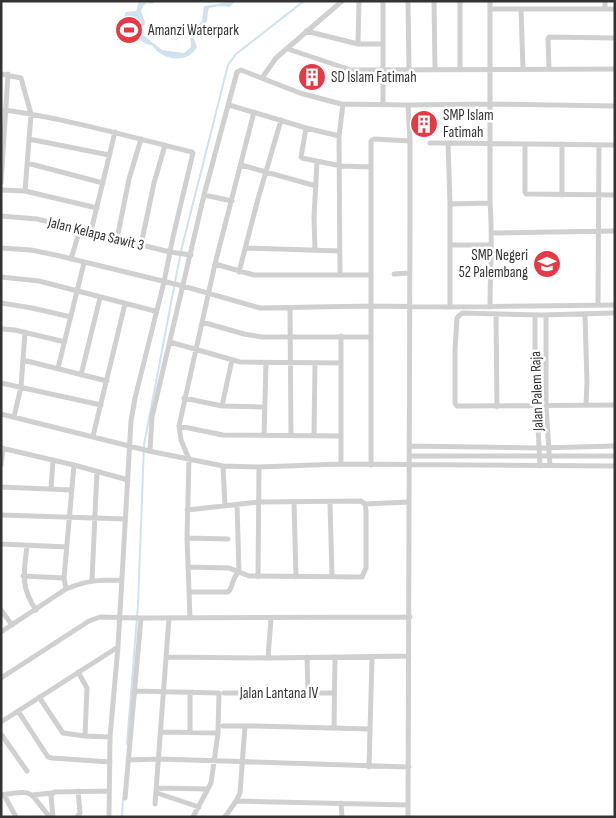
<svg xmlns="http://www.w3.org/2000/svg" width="616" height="818" viewBox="0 0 616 818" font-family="'Sofia Sans Condensed',sans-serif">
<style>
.water{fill:#cfe2ee}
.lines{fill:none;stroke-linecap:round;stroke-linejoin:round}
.stream{stroke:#cfe2ee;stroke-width:2}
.street{stroke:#d0d0d0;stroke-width:5}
.labels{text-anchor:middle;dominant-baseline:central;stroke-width:5;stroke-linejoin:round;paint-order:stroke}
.poi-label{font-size:15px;fill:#333;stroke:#fff;text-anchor:start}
.street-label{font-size:15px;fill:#333;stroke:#fff}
</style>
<rect width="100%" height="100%" fill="#fff"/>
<path class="water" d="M139 1H157L152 4 147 3 143 6 141 11 145 22 142 31 143 35 162 50 184 53 191 47 190 33 202 21 204 6 235 1 230 7 220 6 209 8C207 13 208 16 207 20 203 34 188 26 197 47 188 64 162 61 152 45 143 45 140 38 132 36 129 36 126 36 124 35L125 13 126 12 136 11Z"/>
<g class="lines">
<path class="stream" d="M127 744 138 605 144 445 181 251 228 65 236 54 304 1
M122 817 123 798"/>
<path class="street" d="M408 1 409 69
M434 1 435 69
M605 1V9
M490 9H615
M521 9 523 69
M306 31 358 44H383
M358 44 359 1
M288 49 351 70 615 69
M549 69 548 39 549 37 615 38
M460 70V1
M1 74 21 78 31 114 25 191
M262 78 276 58 342 1
M229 105 306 128 339 136
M383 105V1
M5 110C68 119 130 137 192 152L193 153 173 237 164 282 135 398 131 421 118 647 110 737 109 817
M306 128 301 157 302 158 341 166 371 167
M29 139 109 155
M430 143H448
M525 144V192L526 194 615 195
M27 163 103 183
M241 165 316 186
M1 183 8 74
M1 190 25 191 97 208
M204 195 232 201
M562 195V144
M450 204 490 203
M1 216 37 219 170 252 191 255
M91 231 115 132
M493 233 615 231
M117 239 129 179 141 139
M141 245 154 183 165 145
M450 245H490
M1 248 31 250 60 256 183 286 260 308 371 306 450 307 615 305
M246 248 340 251
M315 250 314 218 317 161
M71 259 80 229
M215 264 254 275H370
M239 272 258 199 281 120
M394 274 409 273
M340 275 339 136 343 104
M1 277 39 281 155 311
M1 303 32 308 71 317
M598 305 599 145
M450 307V204L448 143 615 145
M490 307C490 272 493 237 490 203V1
M290 308 291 436
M615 313 541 315 462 313 457 318 455 350V403L457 406 615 405
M496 315 497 407
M535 315V370L540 466
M546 315V406L550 466
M585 315 587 382 586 405
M202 322 244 334 262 337H371
M1 329 15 330 65 342
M341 336V464
M170 342 240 362 341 363
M23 360 107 381
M58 368 84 263
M81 375 100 298
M1 383 101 405
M184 398 222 406 264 407
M222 406 232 360
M1 414 149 451 223 466 259 467 341 464 615 466
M14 417 21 387 25 332
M179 426 223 435 341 436
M264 435 266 363
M93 436 125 304
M314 436 315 363
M409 446 539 448 615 446
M1 448 74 465 128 480
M150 451 152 417 204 195 237 72 241 70 300 93 341 104 408 105 490 104 615 106
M409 456H615
M1 465 3 449
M371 465V141L374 139 410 141
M223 466 225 506
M1 487 71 490
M51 489 53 460
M294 502 296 577
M330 503 332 576
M365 504 409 502
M187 510 259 502 361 501 365 504 366 511V568L362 577 249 576 229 568 188 567
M1 515 125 519
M187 538 228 539
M1 544 67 547
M27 546C24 572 20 587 36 610
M23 576 64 578
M258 577 259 467
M92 580 97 471
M66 589 64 578 74 465
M189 592H228C234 587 231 578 239 572L237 505
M1 610 12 625
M190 618 187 538 189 459 181 440 179 426 215 264 254 112
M1 632 66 589C88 580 98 580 121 580
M166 657 268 658 409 656
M307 657 308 694
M268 658 271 618
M78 672 87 688 85 736
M1 678 89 621 100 617 141 618 410 617
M134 691 219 693 218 733 211 783 193 817
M224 693H334
M39 697 63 733 85 736 110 737
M18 711 48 757 52 758 110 762
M1 722 118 647
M223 726H256L369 729
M334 727 335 657
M161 732 218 733
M190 732V693
M1 734 27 771
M128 760 159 759 409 767
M369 767 372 658
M157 788 208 789
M157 793 199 807
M1 795C36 789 28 792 50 817
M4 795 16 817
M33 795 51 793
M125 798 141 618
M236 801 407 805
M341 803 342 817
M155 804 169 618
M53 817 51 796 54 792 109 791
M77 817 80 813 78 791
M225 817 236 801 240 793 245 726
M408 817 410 217V141L408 105"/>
</g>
<defs>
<g id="stadium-disc" transform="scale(1.4375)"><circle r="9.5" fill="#e63946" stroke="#fff"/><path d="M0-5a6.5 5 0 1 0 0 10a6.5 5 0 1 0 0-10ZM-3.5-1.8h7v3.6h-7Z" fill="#fff"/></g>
<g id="building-disc" transform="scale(1.4375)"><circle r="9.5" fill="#e63946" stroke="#fff"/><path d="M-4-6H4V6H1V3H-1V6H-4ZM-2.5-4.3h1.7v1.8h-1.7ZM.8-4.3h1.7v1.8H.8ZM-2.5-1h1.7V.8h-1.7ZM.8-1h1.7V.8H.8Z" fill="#fff"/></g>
<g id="school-disc" transform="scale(1.4375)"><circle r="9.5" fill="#e63946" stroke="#fff"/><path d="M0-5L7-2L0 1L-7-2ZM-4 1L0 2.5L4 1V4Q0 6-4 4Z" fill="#fff"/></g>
</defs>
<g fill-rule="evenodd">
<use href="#stadium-disc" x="129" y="30"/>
<use href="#building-disc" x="312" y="77"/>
<use href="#building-disc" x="424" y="124"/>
<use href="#school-disc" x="547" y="264"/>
</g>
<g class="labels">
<g class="poi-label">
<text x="148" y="30">Amanzi Waterpark</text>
<text x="331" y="77">SD Islam Fatimah</text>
<text x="443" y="115">SMP Islam<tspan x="443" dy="17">Fatimah</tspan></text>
<text x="528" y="255" text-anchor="end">SMP Negeri<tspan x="528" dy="17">52 Palembang</tspan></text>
</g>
<g class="street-label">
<text transform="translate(96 234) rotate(14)">Jalan Kelapa Sawit 3</text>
<text transform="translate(537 391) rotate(-92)">Jalan Palem Raja</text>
<text x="279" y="693">Jalan Lantana IV</text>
</g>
</g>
<rect width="616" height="818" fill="none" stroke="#333333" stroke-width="5"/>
</svg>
